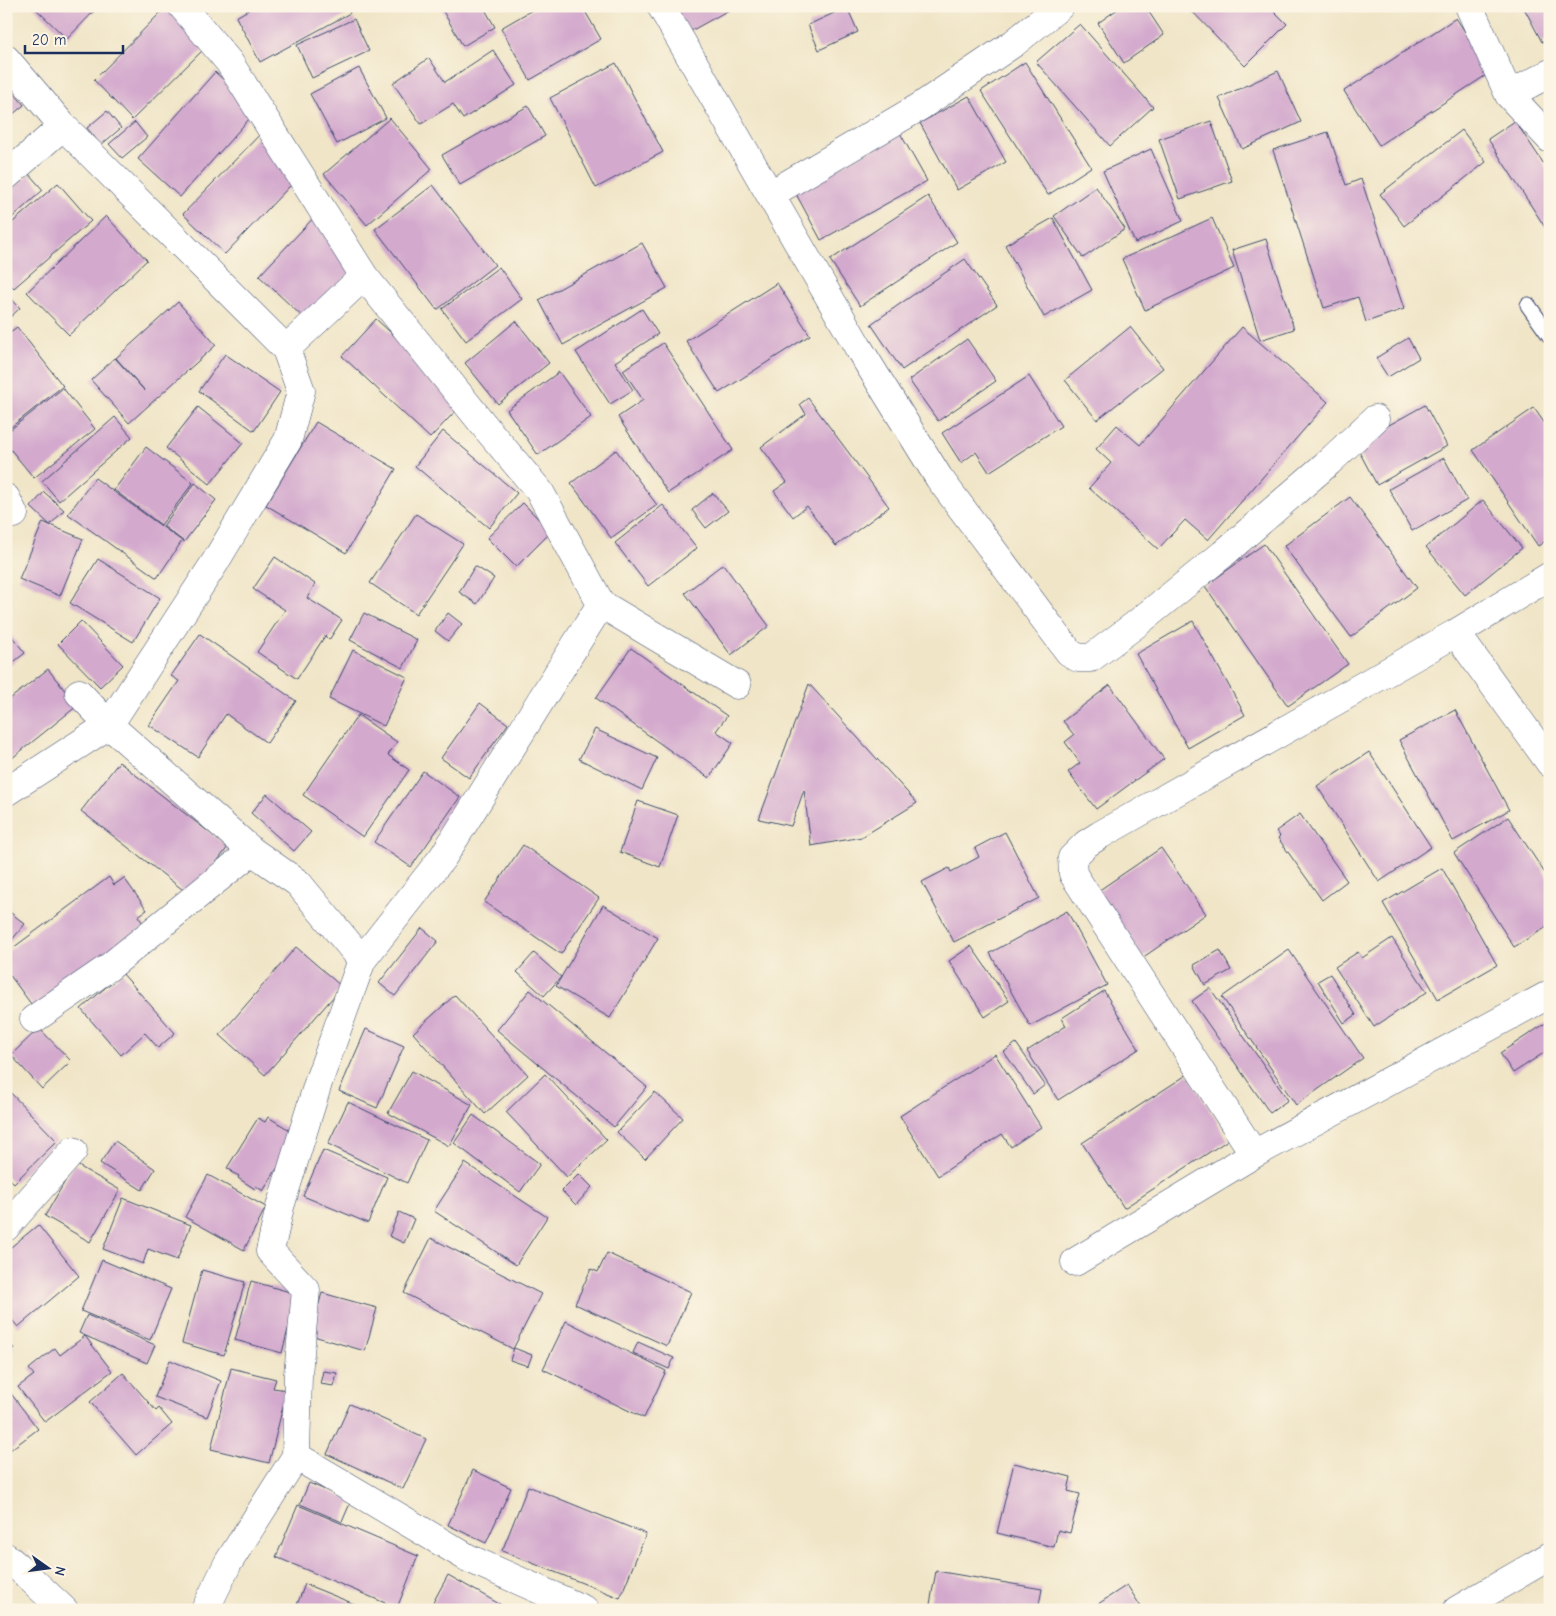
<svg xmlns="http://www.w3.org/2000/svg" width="1556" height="1616" viewBox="0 0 1556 1616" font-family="'Comic Neue',sans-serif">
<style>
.building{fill:#d3a9cd}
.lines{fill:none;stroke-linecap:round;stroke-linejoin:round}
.service-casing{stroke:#3b4a6e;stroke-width:17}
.minor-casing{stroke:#3b4a6e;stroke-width:29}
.service{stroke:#fff;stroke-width:15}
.minor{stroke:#fff;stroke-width:28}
</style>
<rect width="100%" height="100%" fill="#fcf5e5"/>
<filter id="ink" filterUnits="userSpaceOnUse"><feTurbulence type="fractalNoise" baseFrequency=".02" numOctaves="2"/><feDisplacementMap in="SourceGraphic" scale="10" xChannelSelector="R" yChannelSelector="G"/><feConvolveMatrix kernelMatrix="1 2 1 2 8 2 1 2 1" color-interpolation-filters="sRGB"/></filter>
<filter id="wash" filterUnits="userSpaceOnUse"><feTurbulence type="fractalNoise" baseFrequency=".0096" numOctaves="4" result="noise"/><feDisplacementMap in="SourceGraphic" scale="20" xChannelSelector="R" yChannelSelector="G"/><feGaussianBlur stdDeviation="1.12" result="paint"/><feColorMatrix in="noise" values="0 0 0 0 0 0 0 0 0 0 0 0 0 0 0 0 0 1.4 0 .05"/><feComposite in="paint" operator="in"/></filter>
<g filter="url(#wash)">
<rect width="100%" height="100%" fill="#f0e5c7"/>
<g id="blocks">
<path class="building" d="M33 6H99L67 39Z
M167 6 207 46 132 120 94 80Z
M255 6H347L350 13 260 62 236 17Z
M440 6H483L495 27 463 46Z
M539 6H582L601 39 530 80 501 28Z
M674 6H736L689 32Z
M1122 6H1145L1164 35 1124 63 1098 23Z
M1187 6H1269L1287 24 1245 66Z
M1523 6H1550V38L1542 42Z
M847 7 858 32 819 50 808 25Z
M1456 18 1491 72 1379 145 1344 91Z
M354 19 369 51 312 78 297 45Z
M1080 24 1153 107 1110 146 1036 62Z
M493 50 516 85 463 119 453 104 421 124 393 83 429 58 445 82Z
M1025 62 1091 167 1048 195 981 91Z
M616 63 663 152 596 188 550 98Z
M359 68 386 118 337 144 310 94Z
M1278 71 1301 122 1242 149 1219 98Z
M215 72 257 110 180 197 138 159Z
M6 83 24 105 6 120Z
M969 96 1006 162 957 190 920 123Z
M528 106 545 136 460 185 442 155Z
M107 111 121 128 101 145 87 128Z
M390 118 432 169 367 225 324 174Z
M1211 121 1232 181 1180 199 1159 139Z
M1515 121 1550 173V235L1488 139Z
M135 122 147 137 122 158 109 144Z
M266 128 307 168 225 254 183 214Z
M1462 130 1486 162 1404 226 1380 194Z
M1328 132 1346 185 1361 179 1404 309 1366 322 1358 297 1324 308 1273 150Z
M900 133 927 181 821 240 795 192Z
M1151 149 1183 221 1135 243 1103 171Z
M29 174 43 190 6 223V195Z
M58 183 91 221 14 288 6 280V228Z
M433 185 495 265 437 310 375 229Z
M1096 187 1125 229 1083 258 1054 216Z
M928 196 957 242 860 306 830 260Z
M317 214 364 257 306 320 259 276Z
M106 216 147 260 69 335 27 292Z
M1053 218 1092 290 1044 317 1005 245Z
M1212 218 1234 268 1145 310 1122 259Z
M1266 239 1294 329 1260 340 1232 250Z
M642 243 667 288 563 345 539 300Z
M965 259 997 305 902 370 871 324Z
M499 267 522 299 466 341 442 309Z
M777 283 810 335 719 393 686 341Z
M6 293 20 308 6 321Z
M178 302 216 345 129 423 91 380 115 358 145 391 116 358Z
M642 309 658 334 615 362 633 390 610 404 576 352Z
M376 319 465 401 430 438 342 356Z
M516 321 549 363 498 404 465 363Z
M17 327 63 386 6 431V335Z
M1130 327 1163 368 1097 420 1065 380Z
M1242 327 1328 402 1208 540 1185 520 1158 549 1089 488 1111 463 1096 449 1117 425 1140 445Z
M1408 338 1419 358 1388 377 1376 358Z
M967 339 996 381 938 421 909 380Z
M663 343 733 450 668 493 618 417 643 400 623 370Z
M225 354 280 392 254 431 199 391Z
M559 372 591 417 538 455 507 410Z
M1029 376 1061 426 989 472 976 452 961 463 942 433Z
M63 388 95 429 34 478 6 444V433Z
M808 398 889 507 836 546 807 506 793 517 774 491 787 482 761 447 806 414 800 404Z
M1425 405 1447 446 1377 485 1355 444Z
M198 407 243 443 210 484 166 448Z
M1534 408 1550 431V538L1538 546 1473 450Z
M115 417 132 437 59 501 42 481Z
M316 422 396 469 346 553 266 505Z
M443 431 517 493 489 528 415 466Z
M146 447 193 483 161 525 114 490Z
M616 450 657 505 611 538 571 483Z
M1444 458 1467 500 1412 531 1389 489Z
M95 478 182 541 157 578 68 514Z
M195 483 216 500 184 542 163 526Z
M44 492 64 510 50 525 31 507Z
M713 493 728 511 706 528 692 510Z
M1350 497 1417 588 1351 637 1284 546Z
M1483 500 1522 548 1465 595 1426 547Z
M523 503 551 532 516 567 487 538Z
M663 505 697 548 648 586 615 543Z
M416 514 463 544 416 614 370 583Z
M43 522 83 539 60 596 19 579Z
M1264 544 1348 664 1288 706 1205 586Z
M275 557 315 584 307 598 342 620 329 640 325 636 297 679 257 652 285 610 253 589Z
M98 559 160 598 133 642 70 603Z
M723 564 769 626 731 655 685 593Z
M475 566 494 578 477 604 459 592Z
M364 613 417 640 403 668 350 640Z
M448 613 462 624 448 641 435 631Z
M81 621 123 665 100 687 58 644Z
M1193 621 1245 715 1188 748 1136 654Z
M6 629 25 653 6 668Z
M200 634 296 701 267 743 226 714 198 757 149 725 179 681 171 676Z
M631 648 727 716 716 731 733 743 709 778 596 698Z
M353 650 407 677 384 726 329 699Z
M48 669 77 706 6 763V702Z
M809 684 917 803 862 837 811 846 804 790 791 826 759 819Z
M1110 685 1164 759 1096 809 1068 772 1080 763 1065 742 1074 735 1063 721Z
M480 703 508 724 469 778 441 758Z
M1455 710 1509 810 1453 841 1399 740Z
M358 715 397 742 388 755 409 770 363 837 303 795Z
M595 729 657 758 642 790 579 759Z
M1369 752 1431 847 1379 882 1317 786Z
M119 762 228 847 191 896 81 811Z
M423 771 460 797 411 867 374 842Z
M267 794 311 832 294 851 251 813Z
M638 801 678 815 660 867 620 852Z
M1300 814 1347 881 1322 900 1278 838 1280 836 1276 831Z
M1508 817 1550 881V925L1514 947 1454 853Z
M1005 832 1039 898 954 942 922 882 949 868 951 872 979 857 975 848Z
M523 845 599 898 561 954 484 902Z
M1161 848 1206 914 1142 958 1098 891Z
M1442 868 1497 965 1438 999 1383 903Z
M109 877 114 885 124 878 147 910 138 916 145 926 34 1008 6 970V953Z
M603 905 658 938 610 1018 556 986Z
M6 909 25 924 6 947Z
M1067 911 1107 985 1030 1026 990 953Z
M422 928 438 941 395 996 379 983Z
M1392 938 1427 992 1374 1027 1335 967 1358 952 1362 958Z
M971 946 1009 1001 985 1017 949 961Z
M296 947 342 987 265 1075 220 1035Z
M1220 950 1231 970 1205 985 1194 965Z
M1289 950 1363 1058 1296 1105 1222 997Z
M534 953 561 977 544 996 517 972Z
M122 973 175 1033 158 1048 145 1033 121 1055 81 1009Z
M1330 974 1356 1015 1344 1023 1318 981Z
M1210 988 1288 1100 1270 1113 1192 1001Z
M530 990 647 1087 614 1127 497 1030Z
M1104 991 1139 1049 1058 1100 1027 1051 1066 1026 1062 1018Z
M455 995 528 1075 485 1114 413 1033Z
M1546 1023 1550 1029V1049L1513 1073 1500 1053Z
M39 1028 71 1061 42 1089 11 1055Z
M366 1029 404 1046 377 1108 339 1091Z
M1016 1043 1045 1085 1033 1094 1004 1052Z
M995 1054 1041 1127 1011 1147 1002 1134 938 1176 900 1116Z
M412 1071 472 1105 449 1146 388 1113Z
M545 1074 607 1140 567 1177 506 1112Z
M1188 1074 1228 1140 1124 1208 1082 1143Z
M6 1088 57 1141 14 1183 6 1175Z
M655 1092 683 1118 645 1159 617 1132Z
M348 1102 427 1140 407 1183 328 1144Z
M473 1115 540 1164 520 1192 454 1143Z
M268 1117 298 1135 263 1191 256 1186 255 1189 238 1178 239 1176 231 1172 232 1171 227 1168 258 1118 265 1122Z
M115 1141 155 1169 142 1190 100 1163Z
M323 1150 387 1177 368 1223 303 1196Z
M465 1163 547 1217 516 1265 434 1211Z
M75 1164 120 1190 90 1242 45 1216Z
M579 1174 592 1187 576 1205 562 1191Z
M208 1175 266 1207 244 1250 185 1217Z
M123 1198 191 1225 177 1260 148 1249 143 1264 103 1249Z
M399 1212 414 1219 404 1243 389 1236Z
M38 1225 79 1276 18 1327 6 1313V1251Z
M431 1238 541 1294 513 1349 404 1293Z
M607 1253 691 1292 667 1346 575 1304 591 1269 598 1272Z
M102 1260 171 1289 150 1340 81 1311Z
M202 1270 245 1282 224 1355 182 1343Z
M251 1281 297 1294 282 1353 235 1340Z
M322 1293 377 1308 365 1351 310 1335Z
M87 1315 155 1345 147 1363 79 1333Z
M566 1321 666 1371 644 1418 543 1369Z
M85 1336 112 1371 45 1422 18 1387 34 1375 29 1369 55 1348 60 1355Z
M6 1341 14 1348 6 1357Z
M638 1342 674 1358 669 1369 633 1353Z
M514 1348 532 1355 528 1366 510 1360Z
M170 1360 221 1381 207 1417 155 1397Z
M231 1368 276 1379 273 1388 287 1390 269 1463 211 1449Z
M323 1371 337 1373 334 1386 320 1384Z
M123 1373 156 1411 159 1408 172 1424 136 1455 90 1402Z
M9 1391 38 1429 6 1453V1393Z
M350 1404 426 1439 403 1489 327 1454Z
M1014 1463 1071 1477 1068 1491 1080 1494 1070 1533 1058 1530 1054 1547 997 1533Z
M473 1470 511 1488 486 1543 448 1525Z
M309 1483 351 1501 342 1522 300 1504Z
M528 1486 646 1534 620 1598 502 1551Z
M298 1505 418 1556 397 1608 276 1557Z
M936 1571 1042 1589 1038 1610H929Z
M448 1575 510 1610H429Z
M305 1584 369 1610H295Z
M1127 1585 1143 1610H1089Z"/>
</g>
</g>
<g filter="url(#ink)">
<use href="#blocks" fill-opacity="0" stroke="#3b4a6e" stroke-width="1"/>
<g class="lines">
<g class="service-casing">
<path id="service" d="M1528 305 1550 336"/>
</g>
<g class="minor-casing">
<path id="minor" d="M182 6 229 62 364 276 487 429 540 492 601 604 737 685
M661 6 858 347 939 478 1069 652 1078 658H1091L1135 625 1223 554 1329 462 1375 419
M1469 6 1509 95 1550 139
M6 59 63 126 286 349
M1509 95 1550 73
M6 176 63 126
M771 194 921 106 1014 43 1060 6
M6 498 14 514
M1456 633 1550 763
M79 693 109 725 252 851 298 883 362 960
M6 792 109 725 214 564 288 440 301 391 286 349 364 276
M34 1019 108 968 252 851
M1254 1154 1073 874 1072 858 1086 844 1100 835 1456 633 1550 576
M6 1227 73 1151
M1075 1262 1254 1154 1550 994
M296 1456 468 1558 585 1610
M6 1557 18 1567 64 1610
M205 1610 228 1563 296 1456 298 1374 306 1290 270 1251 280 1207 319 1080 362 960 443 857 601 604
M1457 1610 1550 1556"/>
</g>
<use href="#service" class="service"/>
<use href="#minor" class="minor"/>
</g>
</g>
<rect width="1556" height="1616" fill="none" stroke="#fcf5e5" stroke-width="25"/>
<g transform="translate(48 1568) rotate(104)" stroke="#fcf5e5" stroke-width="4" paint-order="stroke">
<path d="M0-4L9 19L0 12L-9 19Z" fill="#1b2f5e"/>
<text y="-8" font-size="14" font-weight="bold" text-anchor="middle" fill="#1b2f5e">N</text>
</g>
<path d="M25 45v8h98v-8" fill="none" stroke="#1b2f5e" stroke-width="2.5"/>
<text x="32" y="45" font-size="15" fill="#1b2f5e" stroke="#fcf5e5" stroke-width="4" paint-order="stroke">20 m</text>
</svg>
